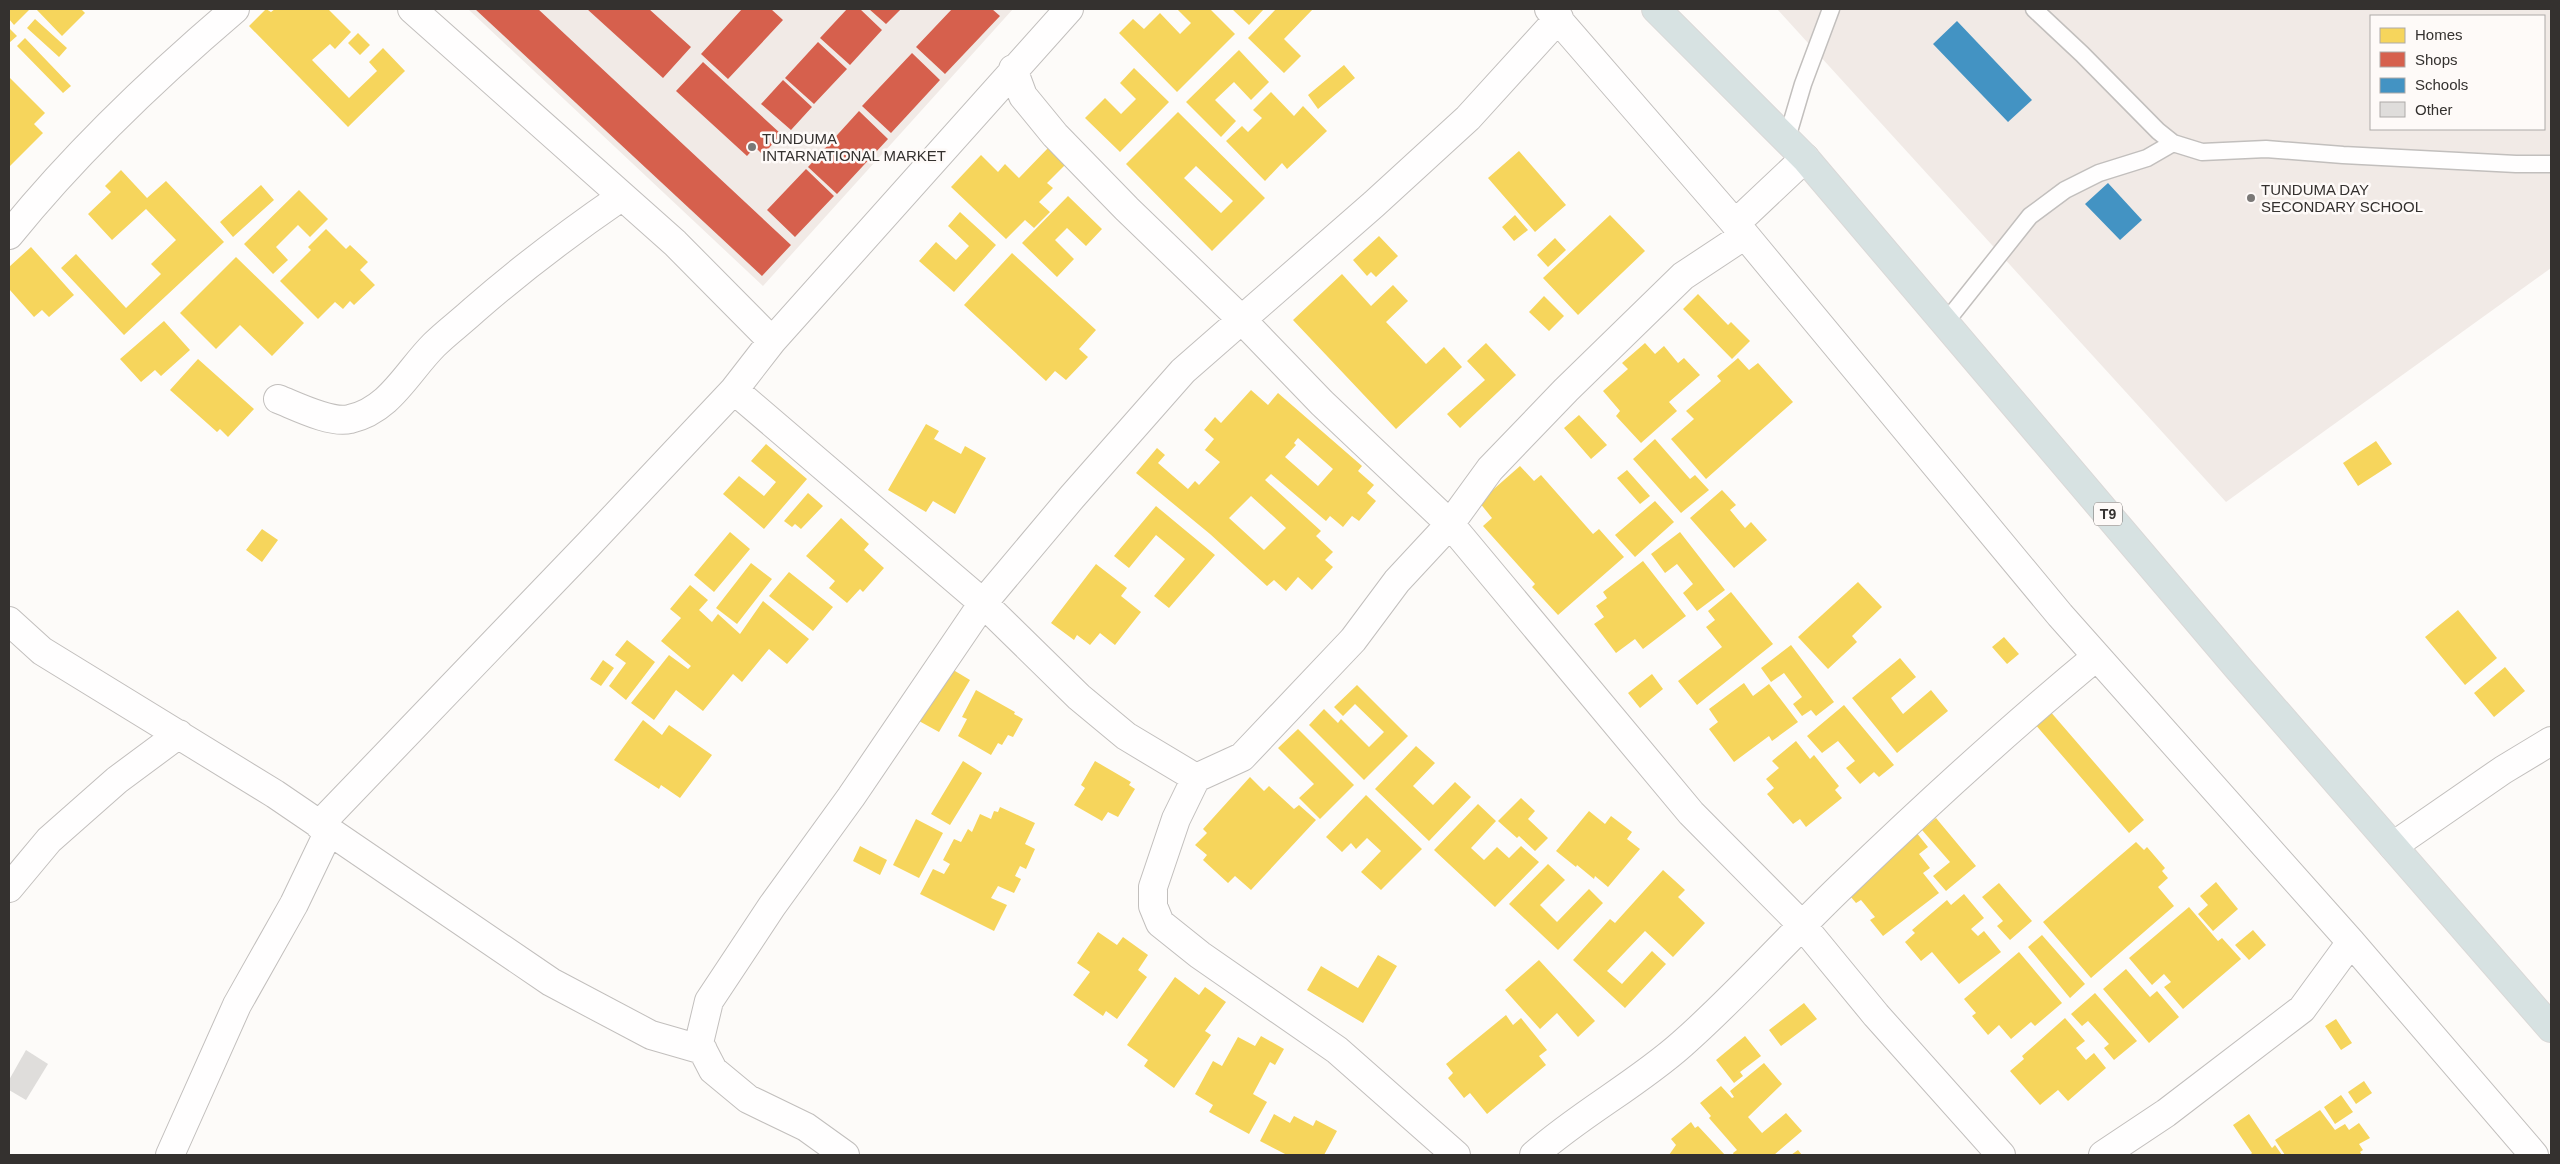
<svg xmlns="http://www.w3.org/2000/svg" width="2560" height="1164" viewBox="0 0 2560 1164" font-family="Helvetica,sans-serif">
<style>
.built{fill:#f1eae6;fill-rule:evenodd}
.homes{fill:#f6d55c;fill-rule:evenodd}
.shops{fill:#d6604d}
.schools{fill:#4393c3}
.building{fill:#dfdddb}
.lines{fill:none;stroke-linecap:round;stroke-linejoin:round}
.service-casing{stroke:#c2bfbd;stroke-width:19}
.minor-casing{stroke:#c2bfbd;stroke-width:30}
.trunk-casing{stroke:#dad8d7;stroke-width:30}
.service{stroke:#fffefe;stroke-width:16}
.minor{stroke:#fffefe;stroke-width:28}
.trunk{stroke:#d7e2e2;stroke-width:28}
.poi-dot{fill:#7a7876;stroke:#fefaf8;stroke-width:2}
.labels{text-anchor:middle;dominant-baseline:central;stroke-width:5;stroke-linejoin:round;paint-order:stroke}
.shield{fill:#fefaf8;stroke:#716d6b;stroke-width:1}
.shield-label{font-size:14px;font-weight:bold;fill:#34312f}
.poi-label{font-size:15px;fill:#34312f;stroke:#fefaf8;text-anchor:start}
</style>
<rect width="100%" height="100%" fill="#fdfbf9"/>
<path class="built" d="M468 9H1013L763 286Z
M1777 9H2551V268L2226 502ZM2371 16H2544V129H2371Z"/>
<path class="homes" d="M9 9H30L14 25 9 19Z
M36 9H81L85 13 62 36Z
M266 9 271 12 275 9H328L351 32 335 49 330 44 312 60 349 98 377 71 369 62 383 48 405 71 348 127 249 26Z
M1177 9H1210L1235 34 1177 92 1119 33 1133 19 1144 29 1160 13 1180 34 1191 23Z
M1232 9H1264L1249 25Z
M1276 9H1313L1284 39 1301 56 1284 73 1248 38Z
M35 19 67 48 59 57 27 28Z
M9 28 17 36 9 43Z
M358 33 370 45 360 55 348 43Z
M25 38 71 86 63 93 17 46Z
M1239 50 1269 82 1251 100 1234 82 1215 100 1236 121 1221 137 1186 102Z
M1344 65 1355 78 1318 109 1308 95Z
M1134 68 1169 102 1120 152 1085 118 1105 98 1121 114 1136 99 1120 83Z
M9 77 45 113 34 124 43 133 9 167Z
M1271 92 1294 116 1303 106 1327 131 1287 169 1282 163 1265 181 1226 141 1242 126 1248 132 1262 118 1253 110Z
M1178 112 1265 198 1212 251 1126 164ZM1196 166 1233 201 1221 213 1184 178Z
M1049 147 1066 164 1047 183 1053 188 1039 202 1050 212 1034 228 1025 220 1006 239 951 187 981 155 998 172 1005 164 1019 178Z
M1519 151 1566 205 1535 232 1488 178Z
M121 170 147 198 166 181 224 242 124 335 61 268 76 254 126 308 161 274 151 264 176 240 146 209 112 240 88 214 111 192 105 186Z
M261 185 274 200 233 237 220 222Z
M299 190 328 219 310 237 298 225 276 247 288 260 273 274 244 244Z
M1068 196 1102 229 1086 246 1067 228 1055 240 1074 259 1057 277 1022 243Z
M960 212 996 245 954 292 919 261 936 242 956 260 969 246 948 226Z
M1515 215 1528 230 1514 241 1502 227Z
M1610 215 1645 251 1578 315 1543 278Z
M326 229 346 249 350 245 368 262 360 270 375 285 354 305 350 301 343 309 335 302 318 319 280 281 311 250 308 247Z
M1379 236 1398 256 1376 277 1371 272 1367 276 1353 260Z
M1555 238 1566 250 1548 267 1537 255Z
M31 247 74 295 49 317 42 310 34 317 9 289V267Z
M1012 253 1096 330 1079 349 1088 357 1066 380 1055 371 1046 381 964 305Z
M236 257 304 323 272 356 240 325 216 349 180 313Z
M1342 274 1371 306 1393 285 1408 301 1386 322 1426 364 1444 347 1462 367 1396 429 1293 320Z
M1698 294 1728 325 1731 322 1750 341 1732 359 1683 309Z
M1544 296 1564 316 1549 331 1529 312Z
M164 321 190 350 161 376 155 370 141 382 120 359Z
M1486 343 1516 375 1460 428 1447 414 1485 380 1467 361Z
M1645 343 1655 354 1664 346 1678 363 1684 358 1700 375 1669 402 1677 411 1641 443 1616 416 1620 411 1603 391 1628 369 1622 363Z
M1738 358 1749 370 1758 363 1793 402 1706 479 1671 439 1694 419 1686 411 1721 381 1717 376Z
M198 359 254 409 228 437 220 429 217 432 170 390Z
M1251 390 1268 405 1278 393 1362 466 1358 471 1374 485 1367 493 1376 501 1359 521 1352 516 1343 527 1330 516 1326 521 1271 474 1265 480 1321 531 1316 536 1333 552 1325 560 1333 567 1312 590 1298 577 1286 591 1274 580 1267 586 1210 534 1136 473 1157 448 1165 455 1158 463 1188 489 1195 481 1199 485 1220 462 1205 450 1214 439 1204 430 1215 417 1221 423ZM1298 438 1333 469 1318 486 1285 457 1296 445 1294 443ZM1251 496 1286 528 1264 550 1229 518Z
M1579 415 1607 445 1591 459 1564 428Z
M926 424 939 431 934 439 961 454 965 446 986 458 955 514 933 501 926 512 888 490Z
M1655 439 1690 479 1695 475 1709 490 1681 513 1633 459Z
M2376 441 2392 464 2358 486 2343 463Z
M766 444 807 479 764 529 723 494 739 476 764 496 776 482 751 461Z
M1520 466 1534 481 1541 475 1593 534 1599 529 1624 557 1558 615 1532 587 1535 584 1483 526 1492 518 1479 502Z
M1627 470 1650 496 1640 504 1617 478Z
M1722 490 1736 505 1730 510 1745 528 1751 522 1767 540 1734 568 1690 518Z
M808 493 823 506 801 529 795 524 792 527 784 521Z
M1655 501 1674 522 1635 557 1615 535Z
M1156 506 1215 555 1169 608 1154 596 1185 559 1156 535 1129 568 1114 556Z
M841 518 869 544 864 550 884 568 863 592 860 589 847 603 829 588 835 581 806 556Z
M262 529 278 540 262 562 246 550Z
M730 532 750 549 714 592 694 575Z
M1680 532 1725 590 1697 611 1683 593 1693 584 1677 564 1665 573 1651 554Z
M1643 561 1686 616 1643 649 1635 639 1616 653 1594 624 1604 617 1596 606 1607 598 1603 592Z
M751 563 772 579 737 624 716 608Z
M1096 564 1127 588 1121 596 1141 612 1115 645 1100 633 1090 645 1077 635 1074 640 1051 623Z
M789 572 833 607 813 631 769 596Z
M1858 582 1882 607 1852 636 1857 642 1828 669 1798 637Z
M690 585 708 600 699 610 712 622 718 614 740 634 763 601 809 639 787 664 769 649 742 682 733 674 703 711 676 690 654 720 631 703 669 655 688 669 691 666 661 641 681 618 670 609Z
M1731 592 1773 644 1697 705 1678 681 1722 647 1706 627 1715 620 1708 611Z
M2458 610 2497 658 2465 685 2425 637Z
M2004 637 2019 654 2007 664 1992 647Z
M627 640 655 662 626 700 609 686 626 663 615 655Z
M1791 645 1834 702 1816 716 1811 710 1802 716 1793 704 1802 697 1784 673 1771 682 1761 668Z
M1900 658 1916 677 1891 698 1903 714 1931 690 1948 711 1897 753 1852 698Z
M603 660 614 668 601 686 590 679Z
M2505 667 2525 691 2494 717 2474 693Z
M950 668 970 680 939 732 919 721Z
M1652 674 1663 689 1640 708 1628 693Z
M1744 683 1753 696 1769 684 1798 722 1772 741 1769 736 1734 762 1709 729 1718 722 1709 709Z
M1357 685 1408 736 1364 780 1309 725 1324 709 1338 723 1341 719 1369 747 1384 732 1355 704 1343 716 1334 707Z
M976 690 1015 712 1014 714 1023 719 1013 737 1008 735 1002 745 998 743 991 755 958 736 967 719 962 717Z
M1844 705 1894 765 1879 777 1874 772 1860 784 1846 768 1855 761 1838 741 1822 753 1807 736Z
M2049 710 2144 820 2129 833 2034 723Z
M643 720 662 735 669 725 712 755 680 798 661 785 659 789 614 760Z
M1298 729 1354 785 1320 819 1299 798 1314 784 1278 748Z
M1796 741 1810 759 1814 755 1839 786 1835 790 1842 798 1806 827 1800 819 1793 824 1767 794 1774 788 1766 779 1779 768 1772 761Z
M1416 746 1435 763 1413 786 1433 805 1455 782 1471 797 1429 841 1375 789Z
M963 761 982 773 950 825 931 814Z
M1095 761 1131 782 1129 785 1135 789 1118 817 1108 812 1102 821 1074 805 1085 788 1081 785Z
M1250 777 1264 791 1269 786 1294 809 1299 805 1316 820 1251 890 1235 876 1228 883 1203 860 1207 855 1195 845 1207 833 1203 829Z
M1366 795 1422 849 1381 890 1361 872 1381 851 1367 838 1356 849 1351 843 1342 852 1326 837Z
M1521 798 1535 811 1528 819 1548 838 1535 851 1519 836 1517 838 1498 821Z
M1478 804 1496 821 1471 848 1484 860 1497 847 1509 858 1521 846 1539 862 1495 907 1434 850Z
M1000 807 1035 823 1025 844 1035 849 1026 869 1020 866 1015 876 1021 879 1014 893 998 886 991 898 1007 905 994 931 920 894 933 869 944 874 950 864 943 860 954 839 961 842 968 829 972 832 980 814 991 819 994 811 998 812Z
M1589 811 1605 824 1611 816 1632 832 1627 839 1640 849 1608 887 1595 876 1594 879 1577 865 1576 867 1556 851Z
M1936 818 1976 866 1946 891 1933 876 1950 862 1922 830Z
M916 819 943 833 919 878 893 865Z
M1916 832 1928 847 1919 854 1930 868 1923 873 1939 893 1883 936 1870 920 1875 917 1861 900 1856 903 1844 889Z
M2136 842 2144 850 2147 847 2165 868 2162 871 2168 878 2158 887 2174 906 2091 978 2043 922Z
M860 846 887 860 880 875 853 861Z
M1548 864 1565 880 1540 905 1557 922 1589 889 1603 903 1558 950 1509 904Z
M1663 870 1685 890 1678 897 1705 923 1673 957 1645 931 1607 971 1622 984 1652 951 1666 964 1625 1008 1573 960 1610 919 1615 923Z
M2216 882 2238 909 2213 931 2198 914 2208 905 2200 896Z
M1999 883 2032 921 2010 940 1997 926 2003 921 1982 897Z
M1964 894 1984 918 1971 929 1978 936 1984 931 2001 952 1959 984 1932 952 1921 961 1905 942 1915 933 1912 930 1947 900 1951 905Z
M2189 907 2218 941 2222 938 2241 959 2183 1009 2164 987 2171 982 2164 974 2152 985 2129 958Z
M2253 930 2266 945 2249 960 2235 945Z
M1098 932 1117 945 1123 937 1148 955 1138 970 1147 977 1117 1019 1106 1011 1103 1016 1073 995 1090 972 1077 963Z
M2042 935 2085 984 2070 998 2028 947Z
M2019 952 2062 1003 2035 1026 2031 1022 2011 1039 1999 1025 1988 1035 1972 1016 1976 1013 1964 999Z
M1378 955 1397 966 1363 1023 1307 990 1321 966 1358 988Z
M1539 960 1595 1021 1578 1037 1557 1013 1540 1029 1505 990Z
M2126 969 2150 997 2157 991 2179 1017 2149 1043 2103 989Z
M1175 977 1199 995 1205 987 1226 1002 1205 1031 1211 1035 1174 1088 1144 1066 1148 1060 1127 1045Z
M2095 993 2137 1041 2114 1060 2104 1048 2109 1044 2088 1021 2082 1026 2071 1014Z
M1804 1003 1817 1019 1781 1046 1769 1030Z
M1506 1015 1513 1025 1521 1018 1547 1050 1539 1056 1546 1065 1487 1114 1470 1093 1464 1098 1448 1078 1453 1073 1446 1064Z
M2065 1018 2085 1041 2076 1048 2086 1060 2094 1053 2106 1068 2068 1101 2058 1090 2040 1105 2010 1071 2024 1059 2022 1056Z
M2336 1019 2352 1043 2341 1050 2325 1026Z
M1261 1036 1284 1049 1275 1065 1270 1062 1253 1094 1267 1102 1249 1134 1209 1112 1213 1105 1195 1094 1213 1061 1222 1066 1238 1037 1255 1046Z
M1745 1036 1761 1056 1740 1072 1743 1076 1734 1083 1716 1060Z
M1764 1063 1782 1084 1748 1117 1762 1133 1786 1113 1802 1131 1774 1155H1734L1733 1153 1737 1150 1709 1118 1711 1116 1700 1103 1721 1086 1732 1098 1734 1097 1730 1091Z
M2364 1081 2372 1093 2356 1104 2348 1092Z
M2341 1095 2353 1112 2335 1124 2324 1107Z
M2320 1110 2335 1130 2345 1124 2349 1130 2359 1123 2370 1138 2359 1144 2363 1150 2360 1152 2362 1155H2285L2275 1140Z
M1274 1114 1290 1123 1294 1116 1313 1126 1316 1120 1337 1131 1324 1155H1287L1260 1141Z
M2249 1114 2272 1148 2275 1145 2282 1155H2250L2252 1153 2233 1125Z
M1691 1122 1695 1128 1698 1126 1725 1155H1669L1676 1145 1671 1139Z
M1798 1150 1802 1155H1791Z"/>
<path class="shops" d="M475 9H538L791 245 762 276Z
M587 9H649L691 47 663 78Z
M742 9H771L783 20 728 79 701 54Z
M847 9H860L882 30 850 65 820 38Z
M869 9H901L886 24Z
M952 9H992L1000 16 945 74 916 47Z
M818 42 847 69 814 104 785 78Z
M912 53 940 80 891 133 862 106Z
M703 62 781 134 763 155 755 147 747 156 676 91Z
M783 80 812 107 791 130 761 104Z
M859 111 888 139 837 194 808 167Z
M806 169 834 196 795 237 767 210Z"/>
<path class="schools" d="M1957 21 2032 100 2008 122 1933 44Z
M2108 183 2142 220 2120 240 2085 204Z"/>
<path class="building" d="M26 1050 48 1064 26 1100 9 1090V1080Z"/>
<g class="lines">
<g class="service-casing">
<path id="service" d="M2034 9 2082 54 2158 131 2173 143 2202 152 2266 149 2343 155 2516 164H2551
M1787 138 1803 84 1831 9
M1945 323 2030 216 2065 190 2099 173 2147 158 2173 143"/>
</g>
<g class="minor-casing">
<path id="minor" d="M412 9 675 243 772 341
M1549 9 1745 235 2060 615 2351 942 2534 1155
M1013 69 1023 96 1055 135 1127 209 1241 319 1322 403 1450 524 1691 813 1802 925 1876 1015 2001 1155
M1735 224 1805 158
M9 235C76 152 154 78 235 9
M734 390 983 603 1079 697 1126 736 1196 778 1242 757 1353 640 1397 581 1450 524 1490 469 1566 390 1683 276 1745 235
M278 399C296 406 331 424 350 419 390 410 407 372 434 345 446 333 461 322 474 310 521 269 570 232 621 197
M9 621 42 651 275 794 551 982 651 1035 703 1050
M1196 778 1176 819 1153 887V906L1160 923 1200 955 1337 1050 1456 1155
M319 825 588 545 734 390 772 341 1069 9
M2393 846 2503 770 2551 741
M9 888 49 840 117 780 179 734
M170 1155 237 1005 294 904 329 831
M845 1155 806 1127 748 1099 713 1070 699 1043 709 1001 772 906 851 797 983 603 1072 497 1183 371 1374 204 1468 118 1559 18
M1534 1155C1580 1114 1636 1085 1682 1044 1740 993 1790 935 1846 882 1927 804 2010 728 2096 657
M2103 1155 2166 1113 2302 1009 2351 942"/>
</g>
<g class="trunk-casing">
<path id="trunk" d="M1656 9 1805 158 2238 668 2551 1028"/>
</g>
<use href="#service" class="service"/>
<use href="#minor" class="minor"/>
<use href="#trunk" class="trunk"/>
</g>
<g class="poi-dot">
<circle cx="752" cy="147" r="5"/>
<circle cx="2251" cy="198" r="5"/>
</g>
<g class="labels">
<rect class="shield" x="2094" y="502.5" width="28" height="23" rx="4"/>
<g class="shield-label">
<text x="2108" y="514">T9</text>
</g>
<g class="poi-label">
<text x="762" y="138">TUNDUMA<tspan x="762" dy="17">INTARNATIONAL MARKET</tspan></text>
<text x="2261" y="189">TUNDUMA DAY<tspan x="2261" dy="17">SECONDARY SCHOOL</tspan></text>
</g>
</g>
<rect width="2560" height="1164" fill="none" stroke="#34312f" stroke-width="20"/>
<rect x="2370" y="15" width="175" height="115" fill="#fefaf8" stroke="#adaaa8"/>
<rect x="2380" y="28" width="25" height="15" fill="#f6d55c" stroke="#adaaa8"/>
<text x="2415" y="40" font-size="15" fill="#34312f">Homes</text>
<rect x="2380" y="52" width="25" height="15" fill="#d6604d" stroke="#adaaa8"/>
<text x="2415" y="65" font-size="15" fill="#34312f">Shops</text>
<rect x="2380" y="78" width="25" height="15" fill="#4393c3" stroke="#adaaa8"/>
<text x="2415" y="90" font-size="15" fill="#34312f">Schools</text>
<rect x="2380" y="102" width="25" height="15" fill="#dfdddb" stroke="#adaaa8"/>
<text x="2415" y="115" font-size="15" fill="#34312f">Other</text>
</svg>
